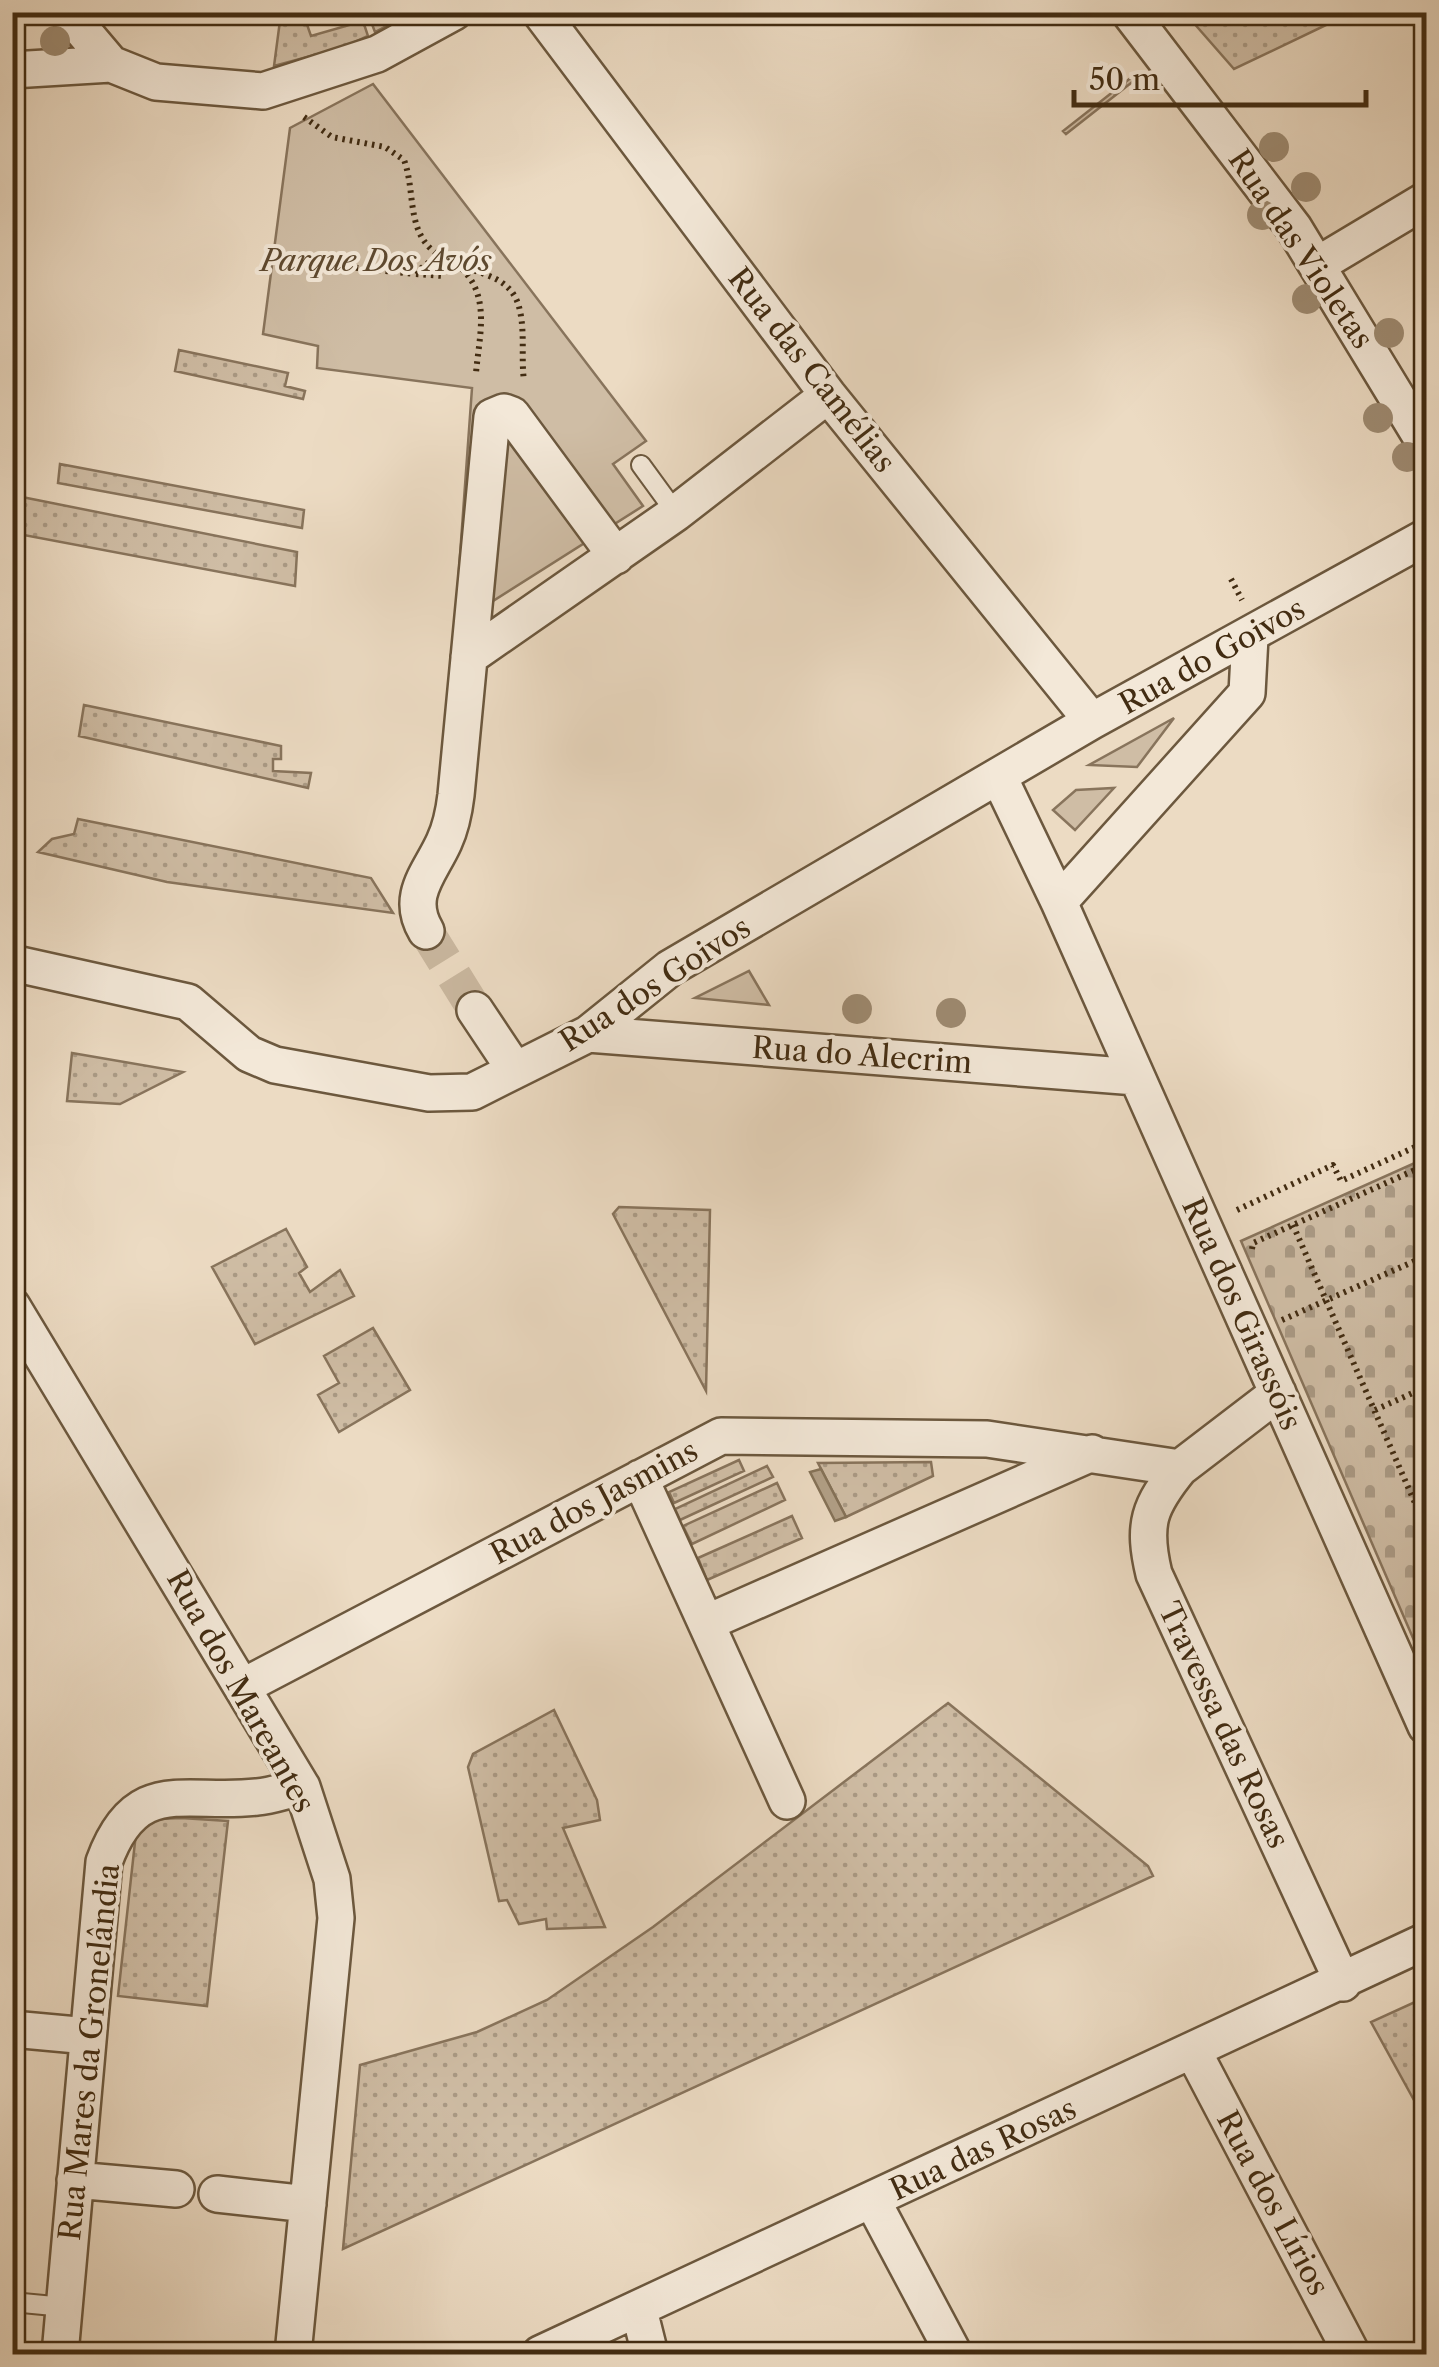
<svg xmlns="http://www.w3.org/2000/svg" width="1439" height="2367" viewBox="0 0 1439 2367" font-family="'Libre Caslon Text',serif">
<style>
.cemetery{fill:url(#cemetery-stones);stroke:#88745c;stroke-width:2.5}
.park{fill:#cfbda5;stroke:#88745c;stroke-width:2.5}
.garden{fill:url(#garden-dots);stroke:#88745c;stroke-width:2.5}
.water{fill:#b2a087;stroke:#857258;stroke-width:2.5}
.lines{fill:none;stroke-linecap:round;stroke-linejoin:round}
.minor-tunnel{stroke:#cab8a0;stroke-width:35;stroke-dasharray:35 18;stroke-linecap:butt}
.service-casing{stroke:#6c583e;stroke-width:22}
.minor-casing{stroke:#6c583e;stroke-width:40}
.path{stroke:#422c12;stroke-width:6;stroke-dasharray:2.5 5;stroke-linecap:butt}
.service{stroke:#f3e8d8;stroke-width:18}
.minor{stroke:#f3e8d8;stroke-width:35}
.tree{fill:#9e8b72}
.labels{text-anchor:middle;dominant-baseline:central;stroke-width:8;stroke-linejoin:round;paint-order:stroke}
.street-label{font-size:30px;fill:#422c12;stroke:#f3e8d8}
.park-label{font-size:30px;font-style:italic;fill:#5e492f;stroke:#f3e8d8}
</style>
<defs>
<pattern id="cemetery-stones" width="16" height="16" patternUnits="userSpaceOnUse" patternTransform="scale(2.5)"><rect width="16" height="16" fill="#cfbda5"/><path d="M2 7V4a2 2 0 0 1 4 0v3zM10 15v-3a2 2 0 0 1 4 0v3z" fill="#aa9a85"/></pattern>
<pattern id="garden-dots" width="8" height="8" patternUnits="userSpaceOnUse" patternTransform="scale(2.5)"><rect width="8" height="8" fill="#cfbda5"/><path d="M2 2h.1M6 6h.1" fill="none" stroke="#aa9a85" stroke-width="1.8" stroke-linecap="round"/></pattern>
</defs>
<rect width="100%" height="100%" fill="#ecdbc3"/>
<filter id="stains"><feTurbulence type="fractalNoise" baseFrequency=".002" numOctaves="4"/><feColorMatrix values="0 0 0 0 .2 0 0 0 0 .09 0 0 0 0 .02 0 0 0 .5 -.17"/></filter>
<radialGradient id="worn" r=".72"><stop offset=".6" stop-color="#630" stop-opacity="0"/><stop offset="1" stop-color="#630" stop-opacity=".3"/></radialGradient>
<path class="cemetery" d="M1426 1158V1668L1241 1241Z"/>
<path class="park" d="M373 84 646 441 613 464 643 506 455 625 472 388 317 368 318 346 263 334 290 128Z
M1174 718 1137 767 1089 765Z
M1114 788 1075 830 1053 810 1076 790Z
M749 971 769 1005 695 998Z"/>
<path class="garden" d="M281 13H303L311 36 363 21 368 36 344 47 274 66Z
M381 13V12L411 13 375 32 370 19Z
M1185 13H1351L1234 69Z
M1137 73 1140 76 1066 134 1063 131Z
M179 350 288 373 285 386 305 391 303 399 175 371Z
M60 464 304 510 302 528 58 483Z
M12 495 297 552 295 586 13 533Z
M84 705 281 746V759H273V771L311 773 308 788 79 736Z
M78 819 371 878 393 913 167 882 38 852 52 839 74 834Z
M72 1053 183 1072 120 1104 67 1101Z
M619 1207 710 1210 706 1391 613 1214Z
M286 1229 307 1267 299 1273 310 1292 340 1270 354 1296 255 1344 212 1267Z
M373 1328 410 1390 339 1432 318 1395 339 1383 324 1356Z
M739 1460 744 1471 674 1503 669 1492Z
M931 1462 933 1476 846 1517 818 1463Z
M767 1466 773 1477 680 1520 675 1509Z
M777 1483 785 1500 692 1544 683 1526Z
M792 1516 802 1538 707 1580 698 1558Z
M948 1703 1148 1866 1153 1876 343 2249 360 2065 477 2032 547 2000 653 1927Z
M554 1710 597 1800 600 1820 563 1828 605 1927 547 1929 546 1919 519 1924 507 1900 499 1901 468 1767 473 1754Z
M181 1818 228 1821 207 2006 118 1996 136 1833 158 1819Z
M1426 1997V2122L1371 2022Z"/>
<path class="water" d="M821 1469 846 1517 835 1521 810 1472Z"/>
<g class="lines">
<path class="minor-tunnel" d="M426 931 475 1010"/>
<g class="service-casing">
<path id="service" d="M641 465 676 513
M12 2302 64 2307"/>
</g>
<g class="minor-casing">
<path id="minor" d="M67 12 111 64
M540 12 828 395 1092 721
M1129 12 1294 228 1426 445
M12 70 111 64 156 82 263 91 377 54 454 12
M1319 264 1426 200
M469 657 676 513 828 395
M999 777 1059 902 1426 1726
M1059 902 1247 693 1250 637
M426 931C405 896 430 873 444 842 451 827 454 812 456 795L492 417 504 412 512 415 616 556
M12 963 188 1002 249 1054 275 1065 429 1093 472 1092 588 1034 670 968 1092 721 1426 537
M475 1010 515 1070
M588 1034 1136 1077
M12 1306 302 1787 332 1879 336 1918 293 2354
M1180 1468C1149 1506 1142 1524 1154 1574L1343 1983
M640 1478 787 1801
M706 1623 1092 1453
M244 1686 721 1436 987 1439 1180 1468 1278 1393
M12 2029 88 2036
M1193 2051 1352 2354
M75 2180 176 2189
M217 2194 308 2204
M872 2200 954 2354
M639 2310 650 2354
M60 2354 104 1862C136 1774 184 1805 257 1797 272 1796 287 1790 302 1787
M540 2354 1426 1941"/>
</g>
<path class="path" d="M304 117 332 137 385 147 404 160C415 189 407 225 430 248 458 277 511 265 520 311 525 334 521 358 524 381
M311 263 414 274 438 255
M462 269C491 297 479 337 476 373
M416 274 443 276
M1231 579 1242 600
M1237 1210 1333 1165 1341 1181 1426 1142
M1293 1225 1426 1528
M1252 1249 1253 1243 1426 1165
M1282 1320 1426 1256
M1375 1410 1426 1387"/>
<use href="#service" class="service"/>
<use href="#minor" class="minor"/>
</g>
<g class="tree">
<circle cx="55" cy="41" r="15"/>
<circle cx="1274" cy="147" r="15"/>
<circle cx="1306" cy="187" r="15"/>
<circle cx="1262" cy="215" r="15"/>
<circle cx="1307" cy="299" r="15"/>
<circle cx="1389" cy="333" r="15"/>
<circle cx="1378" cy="418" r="15"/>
<circle cx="1407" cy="457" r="15"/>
<circle cx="857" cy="1009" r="15"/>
<circle cx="951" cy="1013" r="15"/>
</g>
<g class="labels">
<g class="street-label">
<text transform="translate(1301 249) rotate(56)">Rua das Violetas</text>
<text transform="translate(812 370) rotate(52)">Rua das Camélias</text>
<text transform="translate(1212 656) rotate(-29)">Rua do Goivos</text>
<text transform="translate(655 984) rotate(-33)">Rua dos Goivos</text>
<text transform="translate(862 1055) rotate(4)">Rua do Alecrim</text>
<text transform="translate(1242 1314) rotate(66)">Rua dos Girassóis</text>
<text transform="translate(594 1502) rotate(-28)">Rua dos Jasmins</text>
<text transform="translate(241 1691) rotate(61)">Rua dos Mareantes</text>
<text transform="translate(1224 1725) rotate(65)">Travessa das Rosas</text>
<text transform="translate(89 2052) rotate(-84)">Rua Mares da Gronelândia</text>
<text transform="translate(983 2149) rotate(-25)">Rua das Rosas</text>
<text transform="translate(1273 2203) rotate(62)">Rua dos Lírios</text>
</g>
<g class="park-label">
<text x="376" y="260">Parque Dos Avós</text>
</g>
</g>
<rect width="1439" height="2367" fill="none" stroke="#ecdbc3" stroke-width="50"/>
<rect x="15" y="15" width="1409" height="2337" fill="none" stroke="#422c12" stroke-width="5"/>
<rect x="25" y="25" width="1389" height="2317" fill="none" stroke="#422c12" stroke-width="2.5"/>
<path d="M1074 90v15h292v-15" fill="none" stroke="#422c12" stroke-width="5"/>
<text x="1089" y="90" font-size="30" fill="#422c12" stroke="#f3e8d8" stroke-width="8" paint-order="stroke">50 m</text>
<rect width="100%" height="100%" filter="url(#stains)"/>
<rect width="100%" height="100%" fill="url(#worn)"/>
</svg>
